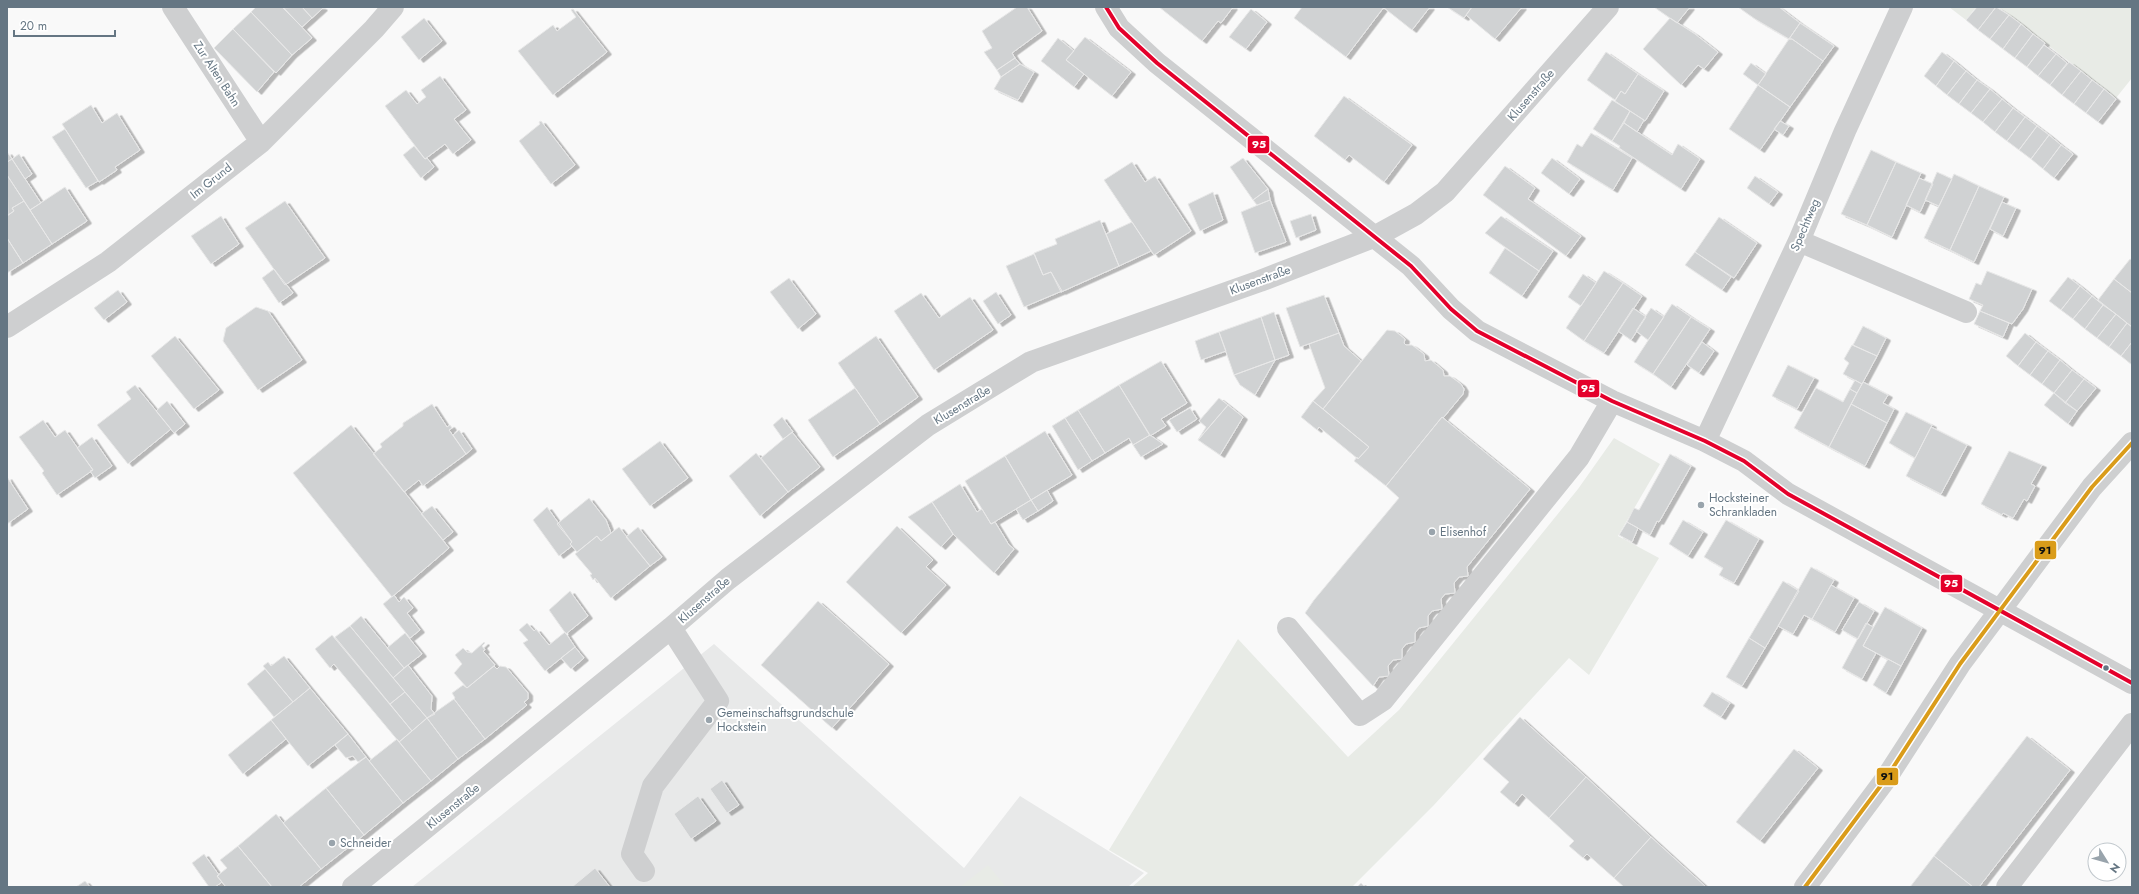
<svg xmlns="http://www.w3.org/2000/svg" width="2139" height="894" viewBox="0 0 2139 894" font-family="Jost,sans-serif">
<style>
.built{fill:#e8e9e9}
.green{fill:#e8ebe6}
.building{fill:#d0d2d3;stroke:#e8e8e8;filter:url(#shadow)}
.lines{fill:none;stroke-linecap:round;stroke-linejoin:round}
.minor{stroke:#cecfd0;stroke-width:22}
.bus-1-casing{stroke:#fff;stroke-width:7}
.bus-2-casing{stroke:#fff;stroke-width:7}
.bus-1{stroke:#e4002b;stroke-width:4}
.bus-2{stroke:#da9c1a;stroke-width:4}
.poi-dot{fill:#99a4ac;stroke:#fff;stroke-width:1.5}
.bus-dot{fill:#657683;stroke:#fff;stroke-width:1.5}
.labels{text-anchor:middle;dominant-baseline:central;stroke-width:4;stroke-linejoin:round;paint-order:stroke}
.street-label{font-size:12px;fill:#657683;stroke:#fff}
.poi-label{font-size:12px;fill:#657683;stroke:#fff;text-anchor:start}
.line-badge{stroke:#fff;stroke-width:1.5}
.badge-label{font-size:11px;text-anchor:middle;font-weight:bold;fill:#fff}
.pale-badge-label{font-size:11px;text-anchor:middle;font-weight:bold;fill:#111}
</style>
<defs>
<filter id="shadow"><feDropShadow dx="4.5" dy="2.5" stdDeviation="0" flood-color="#0004"/></filter>
</defs>
<rect width="100%" height="100%" fill="#f9f9f9"/>
<path class="built" d="M714 644 964 868 1020 796 1144 873 1128 887H412Z"/>
<path class="green" d="M1949 7H1976L1966 20Z
M1999 7H2132V78L2116 98Z
M1614 438 1660 464 1618 536 1659 558 1589 675 1569 658 1434 805 1352 887H1132L1148 873 1109 850 1238 639 1348 757 1399 710 1578 489Z
M988 865 1006 887H960Z"/>
<path class="building" d="M256 7H283L312 38 292 55 251 12Z
M302 7 312 18 302 27 283 8Z
M302 7H321L323 8 312 18Z
M1017 7H1027L1042 31 1012 53 1015 58 997 70 984 52 992 48 982 31Z
M1159 7H1233L1221 23 1218 21 1202 41Z
M1302 7H1384L1346 57 1294 18Z
M1383 7H1430L1412 30Z
M1447 7H1472L1464 18Z
M1472 7H1522L1495 39 1466 15Z
M1654 7H1690L1677 23Z
M1738 7H1779L1800 23 1789 39 1755 19Z
M1977 7H1996L1978 30 1966 20Z
M1996 7 2009 15 1990 39 1978 30Z
M573 9 607 52 553 95 518 51 553 25 557 31 576 17 571 10Z
M1251 9 1267 22 1246 49 1229 37Z
M251 12 292 55 276 73 233 29Z
M2009 15 2021 24 2003 49 1990 39Z
M424 18 442 41 419 60 401 37Z
M1670 18 1695 34 1718 52 1704 69 1698 65 1681 85 1643 49Z
M1800 23 1834 46 1823 61 1792 39H1789Z
M2021 24 2033 34 2015 58 2003 49Z
M233 29 274 72 257 92 214 48Z
M2033 34 2045 43 2027 67 2015 58Z
M1085 37 1131 72 1112 96 1066 60Z
M1058 38 1074 51 1066 60 1084 74 1074 87 1041 61Z
M1789 39H1792L1823 61 1790 107 1758 85Z
M2044 45 2056 54 2038 76 2027 67Z
M1606 52 1638 74 1625 94 1621 91 1615 100 1587 80Z
M1942 52 1954 61 1936 86 1924 76Z
M2056 54 2067 63 2050 85 2038 76Z
M1015 58 1020 64 1001 77 997 70Z
M1954 61 1966 71 1947 95 1936 86Z
M2069 62 2081 71 2062 95 2050 85Z
M1751 63 1766 74 1758 85 1743 74Z
M1020 64 1034 72 1018 100 994 89 1001 77Z
M1966 71 1977 80 1959 104 1947 95Z
M2081 71 2092 80 2074 104 2062 95Z
M1638 74 1664 91 1645 121 1615 101 1621 91 1625 94Z
M440 76 466 110 454 119 471 140 453 154 445 144 425 159 385 106 406 90 417 104 426 97 421 90Z
M1977 80 1990 89 1971 113 1959 104Z
M2092 80 2104 89 2086 113 2074 104Z
M1758 85 1790 107 1760 150 1729 129Z
M1990 89 2002 99 1983 122 1971 113Z
M2104 89 2116 99 2098 122 2086 113Z
M1344 96 1412 145 1384 182 1349 155 1345 160 1314 136Z
M2002 99 2013 108 1995 132 1983 122Z
M1612 100 1630 111 1612 141 1593 129Z
M91 105 102 123 117 113 140 150 115 167 117 170 99 182 62 124Z
M2013 108 2025 117 2007 141 1995 132Z
M1630 111 1644 120 1637 132 1624 123Z
M2025 117 2037 126 2019 150 2007 141Z
M541 121 575 165 551 184 519 141 540 124 539 122Z
M1780 121 1789 126 1783 135 1774 129Z
M1624 123 1672 155 1678 144 1700 159 1681 189 1619 148 1620 146 1612 141Z
M2037 126 2049 135 2031 159 2019 150Z
M65 129 98 181 86 188 52 137Z
M1591 133 1632 158 1613 190 1567 162 1577 144 1582 147Z
M2049 135 2061 145 2043 169 2031 159Z
M2061 145 2073 154 2054 178 2043 169Z
M414 146 425 159 427 158 434 167 421 178 403 155Z
M1871 150 1896 162 1867 225 1841 214Z
M7 152 12 159 7 162Z
M19 154 32 174 25 179 12 159Z
M1243 158 1268 189 1253 200 1230 167Z
M1552 158 1580 179 1569 194 1541 173Z
M12 159 41 203 30 210 7 175V162Z
M1132 162 1145 182 1155 176 1191 231 1154 255 1104 180Z
M1896 162 1921 173 1892 237 1867 225Z
M1505 166 1535 188 1528 199 1581 236 1566 256 1483 195Z
M1937 172 1952 179 1939 206 1925 200Z
M1954 174 1979 186 1950 250 1924 238Z
M7 175 24 201 12 208 14 211 8 215Z
M1755 176 1778 192 1769 204 1747 188Z
M1919 178 1933 184 1920 212 1906 205Z
M1979 186 2004 197 1974 262 1950 250Z
M65 187 87 221 52 244 30 210Z
M1268 189 1270 200 1257 205 1253 200Z
M1213 192 1223 220 1200 231 1188 204Z
M1270 200 1286 242 1255 253 1241 212Z
M24 201 52 244 23 263 7 238V216L14 211 12 208Z
M285 201 325 258 285 285 245 228Z
M2002 202 2016 208 2003 236 1990 229Z
M1311 214 1316 230 1296 238 1290 221Z
M221 216 239 244 211 264 191 236Z
M1501 216 1553 251 1539 271 1485 233Z
M1719 217 1757 243 1734 278 1695 252Z
M1100 220 1119 266 1061 292 1051 272 1043 275 1034 253 1057 244 1055 239Z
M1132 222 1151 251 1119 266 1106 234Z
M7 238 23 263 7 273Z
M1505 248 1539 271 1522 296 1489 273Z
M1695 252 1731 277 1722 290 1685 265Z
M1034 254 1043 275 1051 272 1062 291 1024 307 1006 266Z
M2130 259 2132 260V293L2114 279Z
M274 269 293 293 279 303 262 278Z
M1604 271 1623 283 1584 341 1566 328Z
M1987 271 2032 289 2023 309 2012 324 1980 311 1983 305 1969 299 1976 283 1981 285Z
M1583 274 1596 283 1581 306 1568 297Z
M2068 277 2080 286 2061 310 2049 301Z
M789 278 816 314 798 329 770 292Z
M2114 279 2132 293V327L2098 300Z
M1623 283 1642 296 1604 353 1584 341Z
M2080 286 2092 296 2073 319 2061 310Z
M118 290 127 302 104 320 94 308Z
M996 292 1011 315 998 324 983 301Z
M921 293 939 318 970 297 993 330 934 370 894 311Z
M1324 295 1339 333 1300 347 1286 308Z
M2092 296 2103 305 2085 329 2073 319Z
M1672 304 1691 317 1653 374 1634 362Z
M2103 305 2116 314 2097 338 2085 329Z
M256 307 268 311 302 360 258 390 223 341 226 328Z
M1633 308 1646 317 1631 340 1618 331Z
M1651 308 1664 317 1648 340 1636 331Z
M1980 311 2009 323 2003 337 1974 324Z
M1274 312 1289 355 1275 360 1261 317Z
M2116 314 2127 323 2109 347 2097 338Z
M1261 317 1275 360 1234 375 1219 332Z
M1691 317 1710 329 1671 387 1653 374Z
M2127 323 2132 327V342L2121 356 2109 347Z
M1863 326 1886 338 1877 356 1853 345Z
M1387 330 1395 331 1405 339 1404 343 1406 345H1412L1424 354 1425 361 1431 360 1443 370 1444 376H1450L1461 384 1464 389 1463 394 1443 418 1442 417 1386 486 1354 461 1357 457 1358 459 1369 447 1323 409Z
M1219 332 1226 351 1201 360 1195 341Z
M1339 333 1344 346 1361 361 1323 409 1313 401 1325 388 1309 344Z
M2025 333 2036 342 2018 366 2006 356Z
M175 336 219 390 194 409 151 356Z
M876 336 918 397 880 424 838 363Z
M1702 342 1714 351 1699 373 1687 365Z
M2036 342 2048 351 2030 375 2018 366Z
M2132 342V365L2121 356Z
M1852 345 1877 356 1862 384 1843 374 1849 363 1844 359Z
M2048 351 2060 360 2042 384 2030 375Z
M1275 360 1255 395 1240 385 1234 375Z
M2060 360 2072 370 2054 393 2042 384Z
M1161 361 1187 403 1161 419 1166 426 1150 436 1119 385Z
M1788 365 1814 378 1797 409 1772 396Z
M2072 370 2084 379 2065 403 2054 393Z
M2084 379 2096 388 2077 411 2065 403Z
M1855 380 1862 384 1857 393 1850 389Z
M1863 382 1888 395 1883 403 1894 409 1887 423 1851 404Z
M135 385 171 429 128 464 97 425 131 399 126 392Z
M1119 385 1150 435 1133 445 1129 438 1105 453 1078 410Z
M855 388 880 424 833 457 808 420Z
M1816 388 1843 402 1850 389 1857 393 1829 447 1794 428Z
M2054 393 2077 411 2068 424 2044 405Z
M1219 398 1228 405 1198 440 1206 427 1199 421Z
M167 401 185 424 174 433 156 411Z
M1313 401 1369 447 1358 459 1319 427 1317 430 1301 417Z
M432 404 447 427 450 425 452 428 449 430 466 454 423 486 419 480 404 492 373 454 382 447 380 444 403 426V423Z
M1851 404 1887 423 1865 466 1829 447Z
M1228 405 1243 417 1220 455 1198 440Z
M1190 408 1197 419 1177 432 1169 420Z
M1078 410 1105 453 1092 461 1065 418Z
M1906 412 1932 425 1915 458 1889 443Z
M782 417 793 432 783 439 773 425Z
M1442 417 1530 489 1467 567 1468 576 1459 577 1454 583 1455 593 1445 594 1441 599 1442 609 1432 611 1428 616V626L1419 628 1415 633V642L1406 644 1402 649V659L1393 660 1388 666 1389 676 1379 677 1373 686 1305 613 1314 600 1399 498 1386 486Z
M1065 418 1092 461 1078 470 1052 426Z
M43 420 55 437 65 430 93 470 57 495 42 473 44 471 19 437Z
M351 425 449 548 392 597 293 473Z
M1931 427 1967 445 1941 494 1906 476Z
M459 430 472 449 466 454 453 435Z
M1045 431 1072 475 1031 500 1005 456Z
M792 432 820 467 788 492 761 458Z
M1150 435 1163 444 1141 457 1133 445Z
M92 437 112 466 95 478 90 471 93 470 77 448Z
M660 441 688 478 650 506 622 469Z
M2009 451 2042 465 2031 484 2035 486 2027 501 2024 499 2013 518 2003 513 2002 515 1981 504Z
M756 453 788 492 760 516 729 476Z
M1670 454 1691 466 1659 522 1657 521 1650 535 1627 522 1634 508 1639 510Z
M1005 456 1031 500 991 524 965 481Z
M7 477 28 509 7 524Z
M960 484 977 512 982 509 991 524 995 522 1009 545 1014 549 994 573 953 534 932 502Z
M1047 490 1053 501 1038 511 1031 500Z
M589 498 606 520 611 533 601 541 597 536 577 552 570 544 572 542 557 524Z
M1031 500 1038 511 1023 520 1016 509Z
M932 502 953 534 941 547 908 517Z
M432 506 453 532 443 540 421 514Z
M547 507 572 542 570 544 572 546 559 556 533 520Z
M1683 520 1703 532 1688 556 1669 544Z
M1726 520 1759 539 1734 583 1719 575 1723 568 1704 557Z
M1627 522 1638 528 1632 542 1619 535Z
M897 526 933 560 926 567 946 585 901 633 846 582Z
M619 527 650 566 611 598 595 578 593 580 590 575 592 574 575 554 597 536 601 541Z
M638 527 662 557 650 566 626 537Z
M1811 567 1834 580 1812 619 1804 615 1793 634 1778 626Z
M1783 581 1799 591 1765 648 1749 638Z
M1831 585 1854 598 1835 632 1812 619Z
M570 591 588 616 566 634 549 610Z
M394 595 399 602 404 597 413 608 407 613 420 630 410 638 383 604Z
M818 601 889 664 832 728 761 665Z
M1859 602 1874 611 1858 639 1842 630Z
M1885 607 1922 628 1901 666 1863 646Z
M361 616 404 668 393 678 350 626Z
M527 623 534 631 536 629 549 645 565 632 575 647 545 671 523 643 528 640 519 630Z
M1866 623 1873 627 1863 646 1876 653 1862 679 1842 668Z
M350 626 405 692 390 704 335 637Z
M405 633 422 654 404 668 387 648Z
M332 635 412 731 399 742 334 664 330 668 315 649Z
M1749 638 1765 648 1742 686 1726 677Z
M484 642 485 643 482 646 485 650 483 651 495 665 467 688 454 673 462 664 455 655 463 648 467 652 472 653Z
M575 647 584 658 571 669 561 658Z
M284 656 310 688 293 702 263 666 268 662 271 666Z
M1888 659 1901 666 1886 693 1873 685Z
M408 665 432 696 431 709 435 714 427 718 393 678Z
M494 666 497 669 500 666 506 667 528 693V699L524 702 527 705 485 739 454 699 455 698 452 693 463 685 467 688Z
M265 669 293 702 274 717 247 684Z
M310 688 348 734 308 766 271 720Z
M405 692 427 718 412 731 390 704Z
M1712 692 1730 703 1721 717 1703 706Z
M454 699 485 739 458 759 427 718Z
M1520 717 1586 777 1549 818 1522 794 1514 804 1500 792 1509 782 1483 759Z
M427 718 458 759 431 781 399 742Z
M271 720 286 739 243 774 228 755Z
M348 734 366 757 358 762 353 756 346 758 335 745Z
M2027 736 2070 770 1979 887H1973L1934 856Z
M397 739 431 781 403 803 369 761Z
M1794 749 1818 768 1760 841 1736 822Z
M366 757 403 803 364 835 326 788Z
M1586 777 1651 837 1614 878 1587 854 1583 858 1569 846 1574 841 1549 818Z
M722 780 739 805 727 813 710 789Z
M326 788 364 835 321 869 283 823Z
M698 796 716 821 691 839 674 814Z
M276 814 321 869 299 887H272L238 846Z
M1651 837 1706 887H1624L1614 878Z
M238 846 272 887H226L217 876 227 868 220 860Z
M204 854 219 875 217 876 222 882 215 887H209L192 863Z
M1934 856 1973 887H1910Z
M595 868 610 887H572Z
M85 881 90 887H76Z
M1361 883 1365 887H1357Z"/>
<g class="lines">
<path class="minor" d="M173 7 261 142
M1106 7 1119 28 1157 63 1411 266 1451 309 1477 331 1612 401 1705 441 1744 461 1788 494 2132 683
M1799 241 1966 312
M7 327 108 262 261 142 374 29 393 7
M1705 441 1799 241 1845 131 1902 7
M1288 628 1360 715 1383 700 1579 457 1612 401
M644 871 632 854 653 786 718 701 671 628
M353 887 671 628 728 579 928 425 1031 362 1260 281 1376 236 1416 214 1445 192 1608 7
M1805 887 1885 780 1960 664 2092 487 2132 443
M2007 887 2132 724"/>
<g class="bus-1-casing">
<path id="bus-1" d="M1106 7 1119 28 1157 63 1411 266 1451 309 1477 331 1612 401 1705 441 1744 461 1788 494 2132 683"/>
</g>
<g class="bus-2-casing">
<path id="bus-2" d="M1805 887 1885 780 1960 664 2092 487 2132 443"/>
</g>
<use href="#bus-1" class="bus-1"/>
<use href="#bus-2" class="bus-2"/>
</g>
<g class="poi-dot">
<circle cx="1701" cy="505" r="4"/>
<circle cx="1432" cy="532" r="4"/>
<circle cx="709" cy="720" r="4"/>
<circle cx="332" cy="843" r="4"/>
</g>
<circle class="bus-dot" cx="2106" cy="668" r="3.5"/>
<g class="labels">
<g class="street-label">
<text transform="translate(217 74) rotate(57)">Zur Alten Bahn</text>
<text transform="translate(1531 95) rotate(-49)">Klusenstraße</text>
<text transform="translate(211 181) rotate(-38)">Im Grund</text>
<text transform="translate(1805 225) rotate(-67)">Spechtweg</text>
<text transform="translate(1260 280) rotate(-20)">Klusenstraße</text>
<text transform="translate(962 405) rotate(-31)">Klusenstraße</text>
<text transform="translate(704 600) rotate(-41)">Klusenstraße</text>
<text transform="translate(453 806) rotate(-39)">Klusenstraße</text>
</g>
<g class="poi-label">
<text x="1709" y="498">Hocksteiner<tspan x="1709" dy="14">Schrankladen</tspan></text>
<text x="1440" y="532">Elisenhof</text>
<text x="717" y="713">Gemeinschaftsgrundschule<tspan x="717" dy="14">Hockstein</tspan></text>
<text x="340" y="843">Schneider</text>
</g>
</g>
<g class="line-badge">
<rect x="1247" y="135" width="23" height="19" rx="4" fill="#e4002b"/>
<rect x="1577" y="379" width="23" height="19" rx="4" fill="#e4002b"/>
<rect x="2034" y="540" width="23" height="20" rx="4" fill="#da9c1a"/>
<rect x="1940" y="574" width="23" height="19" rx="4" fill="#e4002b"/>
<rect x="1876" y="767" width="23" height="19" rx="4" fill="#da9c1a"/>
</g>
<g class="badge-label">
<text x="1259" y="148">95</text>
<text x="1588" y="392">95</text>
<text x="1951" y="587">95</text>
</g>
<g class="pale-badge-label">
<text x="2045" y="554">91</text>
<text x="1887" y="780">91</text>
</g>
<rect width="2139" height="894" fill="none" stroke="#657683" stroke-width="16"/>
<g transform="translate(2107 862) rotate(127)"><circle r="19" fill="#ffffff" stroke="#c1c8cd"/>
<path d="M0-3L7 15L0 10L-7 15Z" fill="#99a4ac"/>
<text y="-6" font-size="11" font-weight="bold" text-anchor="middle" fill="#657683">N</text>
</g>
<path d="M14 30v6h101v-6" fill="none" stroke="#657683" stroke-width="2"/>
<text x="20" y="30" font-size="12" fill="#657683" stroke="#ffffff" stroke-width="3" paint-order="stroke">20 m</text>
</svg>
